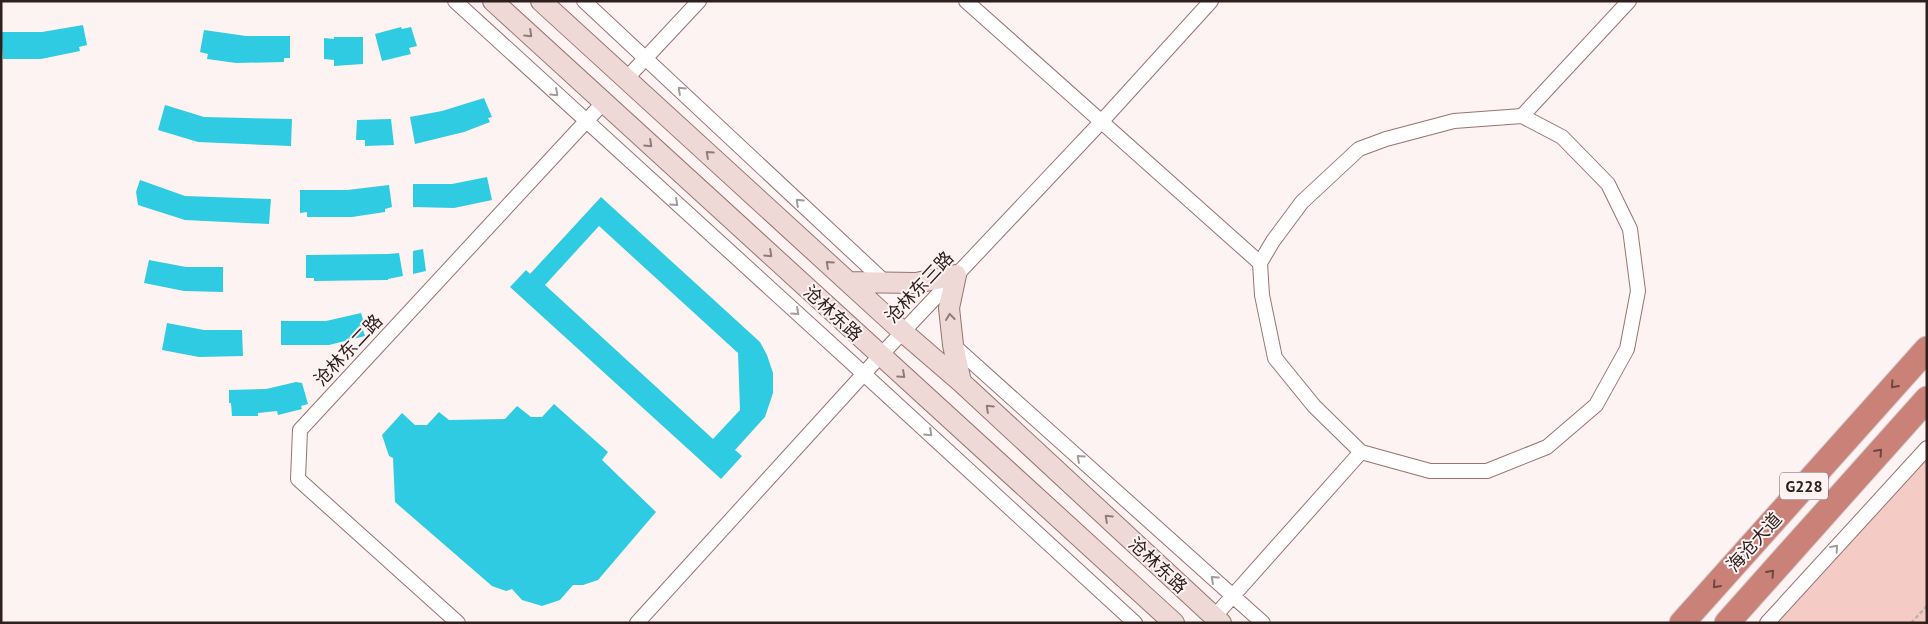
<svg xmlns="http://www.w3.org/2000/svg" width="1928" height="624" viewBox="0 0 1928 624" font-family="'PT Sans','Noto Sans SC',sans-serif">
<style>
.green{fill:#f5cbc5}
.building{fill:#2fcbe2;fill-rule:evenodd}
.lines{fill:none;stroke-linecap:round;stroke-linejoin:round}
.street-casing{stroke:#99736e;stroke-width:16}
.secondary-casing{stroke:#99736e;stroke-width:22}
.highway-casing{stroke:#d5d2d2;stroke-width:27}
.path{stroke:#bcb1b0;stroke-width:2.5;stroke-dasharray:4 2.5;stroke-linecap:butt}
.street{stroke:#fff;stroke-width:14}
.secondary{stroke:#efd9d6;stroke-width:20}
.highway{stroke:#c98178;stroke-width:25}
.oneway{stroke:#8f7c7a}
.oneway2{stroke:#a19b9a}
.oneway3{stroke:#6d4742}
.labels{text-anchor:middle;dominant-baseline:central;stroke-width:4;stroke-linejoin:round;paint-order:stroke}
.shield{fill:#fcf3f2;stroke:#6c5f5e;stroke-width:1}
.shield-label{font-size:16px;font-weight:bold;fill:#2f201e}
.street-label{font-size:18px;fill:#2f201e;stroke:#fcf3f2}
</style>
<rect width="100%" height="100%" fill="#fcf3f2"/>
<path class="green" d="M1927 455V620L1924 623H1771Z"/>
<path class="building" d="M83 25 87 45 79 47 80 51 41 59H3L1 32H42Z
M401 27 402 29 411 27 417 46 409 48 411 54 382 61 375 34Z
M204 30 246 36H290V58H284V62L236 63 207 59 208 54 200 52Z
M334 37H363V64L334 66V60L324 59V38L334 39Z
M484 98 492 117 488 118 490 122 464 132 415 144 410 117 442 111Z
M165 105 204 117 292 119 291 146 198 142 158 130Z
M391 119 394 145 365 146V140H356L357 120Z
M487 177 492 200 454 208 413 207V184H452Z
M140 180 185 196 271 199 269 224 185 220 138 205 136 192Z
M389 185 392 207 385 209V212L352 217H307V212L300 213V190H347Z
M601 197 760 342 767 355 773 373V393L765 417 735 450 742 456 721 479 510 287 526 270 530 274ZM599 226 738 353 740 410 713 439 545 285Z
M423 249 426 271 413 274V251Z
M399 253 403 276 388 279V280L314 281V278H306V255L388 254Z
M149 260 186 267H223V292L184 291 144 283Z
M361 313 365 326 362 327 365 336 329 345H281V321H326Z
M167 323 204 330H242L243 356 199 357 162 350Z
M296 382 302 383 308 404 301 406 302 409 278 415 277 411 258 413V416H232L231 403H229V390L266 389Z
M554 404 608 452 602 460 656 512 598 580 583 585H573L560 600 542 606 522 600 512 589 506 591 492 586 395 502 393 458 389 456 382 435 402 413 415 425H427L439 412 449 420 505 419 517 406 531 417H542Z"/>
<g class="lines">
<g class="street-casing">
<path id="street" d="M455 1 864 374 1135 623
M584 1 886 283
M966 1 1260 263
M627 78 699 1
M1522 116 1562 137 1608 184 1630 229 1638 291 1627 349 1596 405 1547 447 1487 471H1430L1361 452 1314 406 1275 358 1262 295 1260 263 1273 241 1302 202 1359 149 1386 139 1454 121Z
M1522 116 1629 1
M953 345 1263 623
M1214 617 1361 452
M458 623 298 479 300 430 603 103
M637 623 880 356 1102 121 1211 1
M1767 623 1927 448"/>
</g>
<g class="secondary-casing">
<path id="secondary" d="M493 1 1174 623
M541 1 903 332 961 382 1221 623
M849 282 916 283 956 275 949 308 953 345 961 382"/>
</g>
<g class="highway-casing">
<path id="highway" d="M1682 623 1927 349
M1727 623 1927 399"/>
</g>
<path class="path" d="M1911 623 1927 606"/>
<use href="#street" class="street"/>
<use href="#secondary" class="secondary"/>
<use href="#highway" class="highway"/>
</g>
<defs><path id="oneway-chevron" d="M-2-3.5L2.5 0L-2 3.5" fill="none" stroke-width="1.6" stroke-linecap="round" stroke-linejoin="round" transform="scale(1.25)"/></defs>
<g class="oneway">
<use href="#oneway-chevron" transform="translate(529 34) rotate(43)"/>
<use href="#oneway-chevron" transform="translate(649 144) rotate(43)"/>
<use href="#oneway-chevron" transform="translate(709 154) rotate(-138)"/>
<use href="#oneway-chevron" transform="translate(769 254) rotate(43)"/>
<use href="#oneway-chevron" transform="translate(829 264) rotate(-138)"/>
<use href="#oneway-chevron" transform="translate(950 317) rotate(-97)"/>
<use href="#oneway-chevron" transform="translate(902 375) rotate(42)"/>
<use href="#oneway-chevron" transform="translate(989 408) rotate(-137)"/>
<use href="#oneway-chevron" transform="translate(1108 518) rotate(-137)"/>
</g>
<g class="oneway2">
<use href="#oneway-chevron" transform="translate(681 90) rotate(-137)"/>
<use href="#oneway-chevron" transform="translate(555 93) rotate(43)"/>
<use href="#oneway-chevron" transform="translate(799 202) rotate(-137)"/>
<use href="#oneway-chevron" transform="translate(675 203) rotate(42)"/>
<use href="#oneway-chevron" transform="translate(796 312) rotate(42)"/>
<use href="#oneway-chevron" transform="translate(929 433) rotate(43)"/>
<use href="#oneway-chevron" transform="translate(1080 458) rotate(-138)"/>
<use href="#oneway-chevron" transform="translate(1835 548) rotate(-48)"/>
<use href="#oneway-chevron" transform="translate(1214 579) rotate(-138)"/>
</g>
<g class="oneway3">
<use href="#oneway-chevron" transform="translate(1894 385) rotate(132)"/>
<use href="#oneway-chevron" transform="translate(1879 452) rotate(-48)"/>
<use href="#oneway-chevron" transform="translate(1771 573) rotate(-48)"/>
<use href="#oneway-chevron" transform="translate(1716 585) rotate(132)"/>
</g>
<g class="labels">
<rect class="shield" x="1780" y="472.5" width="48" height="27" rx="4"/>
<g class="shield-label">
<text x="1804" y="486">G228</text>
</g>
<g class="street-label">
<text transform="translate(919 287) rotate(-47)">沧林东三路</text>
<text transform="translate(833 313) rotate(43)">沧林东路</text>
<text transform="translate(348 350) rotate(-47)">沧林东二路</text>
<text transform="translate(1754 542) rotate(-48)">海沧大道</text>
<text transform="translate(1158 565) rotate(43)">沧林东路</text>
</g>
</g>
<rect width="1928" height="624" fill="none" stroke="#2f201e" stroke-width="5"/>
</svg>
